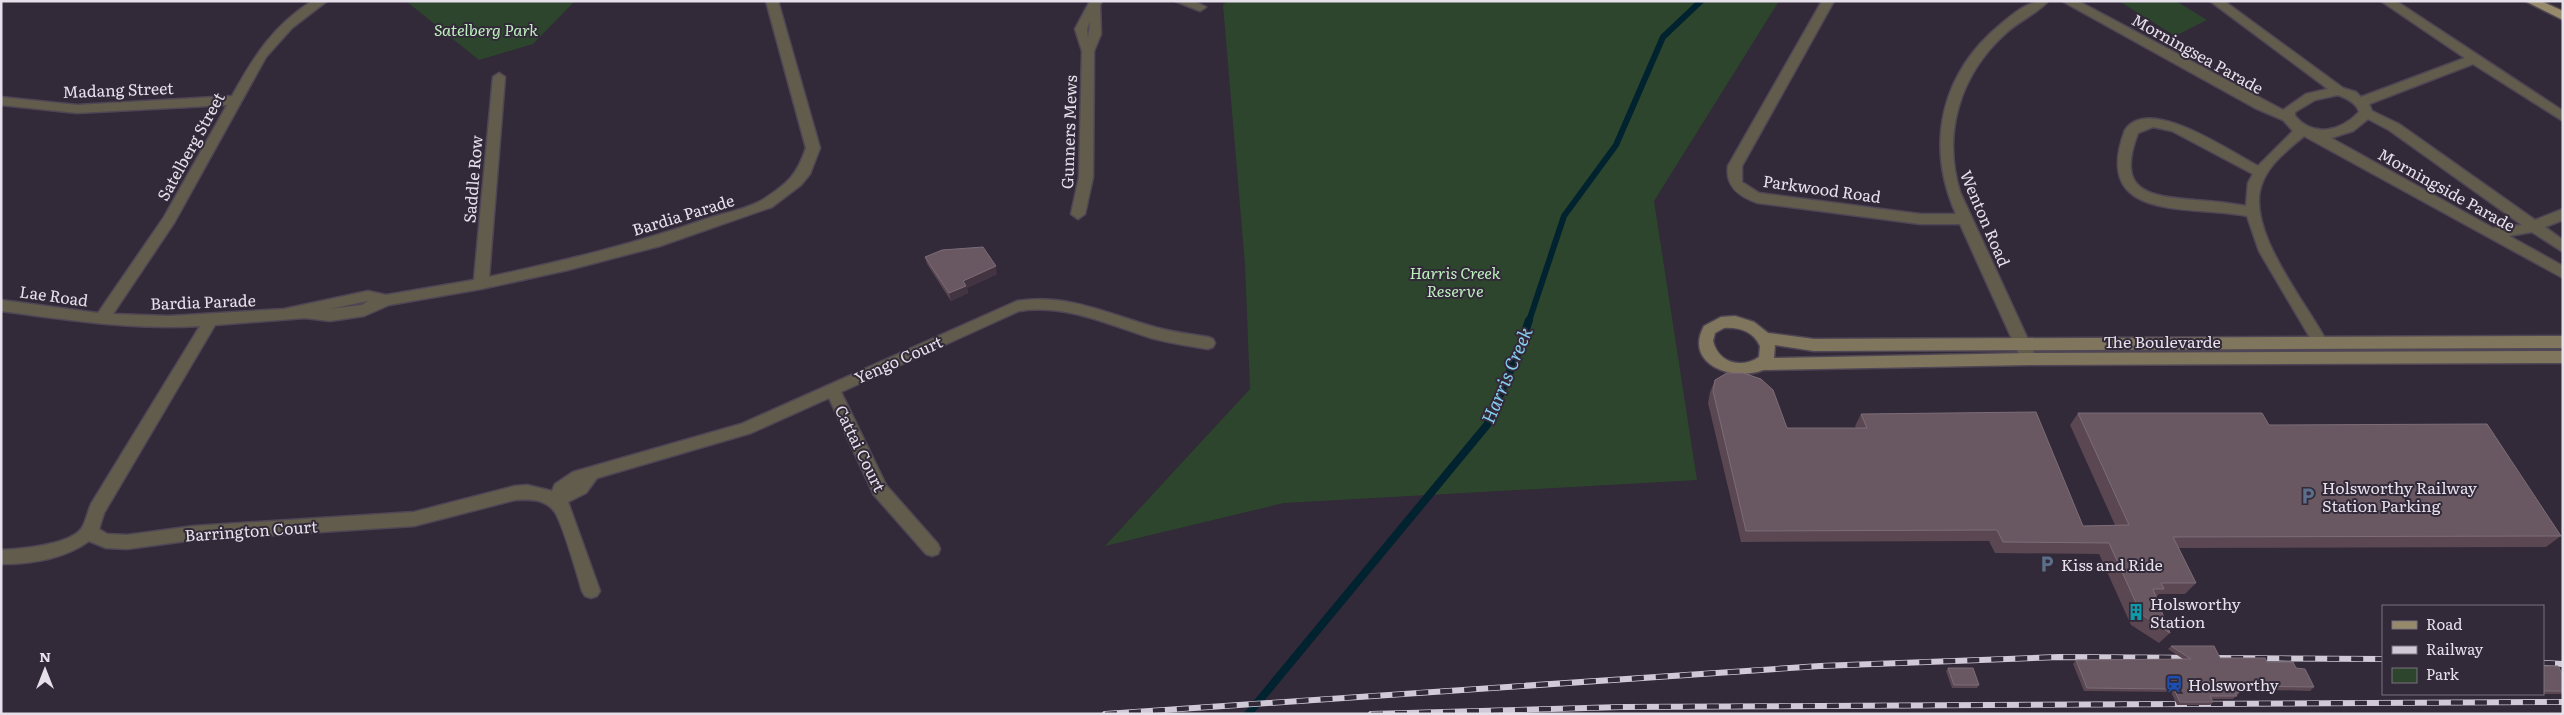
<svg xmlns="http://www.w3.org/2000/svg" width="2564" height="715" viewBox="0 0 2564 715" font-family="Literata,serif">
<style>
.green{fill:#2d452d}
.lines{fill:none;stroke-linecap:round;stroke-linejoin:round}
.stream-far1{stroke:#01222f;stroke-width:6}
.stream{stroke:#01222f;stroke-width:8}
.street-casing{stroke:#4f4655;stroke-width:3}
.secondary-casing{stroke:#4f4655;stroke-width:3}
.primary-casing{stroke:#4f4655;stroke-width:3}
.street{fill:#625c4d;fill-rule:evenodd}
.secondary{fill:#80765d;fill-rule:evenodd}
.primary{fill:#978a6a;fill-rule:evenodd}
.rail-casing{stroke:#d0cad6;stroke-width:6}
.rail{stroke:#322939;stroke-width:4.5;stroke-dasharray:12;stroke-linecap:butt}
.wall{fill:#5a4752}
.shaded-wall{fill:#433441}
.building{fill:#695862;stroke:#7c6d78}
.labels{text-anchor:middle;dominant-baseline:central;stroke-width:4;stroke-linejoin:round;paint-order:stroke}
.park-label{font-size:16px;font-style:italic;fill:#bef1be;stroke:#322939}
.street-label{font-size:16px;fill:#e6e0eb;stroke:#322939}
.poi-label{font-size:16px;fill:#e6e0eb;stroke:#322939;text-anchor:start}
.water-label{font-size:18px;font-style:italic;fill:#86cff1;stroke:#322939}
</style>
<rect width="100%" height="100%" fill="#322939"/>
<path class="green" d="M406 1H575L533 44 479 60Z
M1227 1H1779L1654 201 1697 480 1284 503 1105 546 1250 389 1245 265 1223 5Z
M2119 1H2176L2207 20 2175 36Z"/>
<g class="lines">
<path class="stream-far1" d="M1529 321 1564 216 1616 145 1663 37 1701 1"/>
<path class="stream" d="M1248 714 1487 425 1519 350 1529 320"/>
<g class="street-casing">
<path id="street" d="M312 1H327L292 28 266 57 174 223 113 314 169 316 284 309 368 291 386 295 474 280 493 77 499 73 505 77 489 277C562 261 635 244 706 219 724 213 748 209 764 199 788 183 797 175 806 148L766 1H778L820 148 810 174 801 185 772 207 660 246 568 270 481 289 389 305 364 316 330 321 305 318 215 325 104 513 99 529 107 534 127 535 194 526 414 512 515 486 527 485 552 491 555 484 573 472 741 424 1017 301C1065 293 1106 313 1151 326 1170 332 1189 334 1208 337L1213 339 1215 343 1213 347 1208 349C1189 346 1170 343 1151 338 1107 324 1066 304 1019 311L841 392 886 485 938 544 940 549 938 554 932 556 926 554 874 495 829 398 751 433 597 478 586 493 568 502 600 591 597 596 591 598 585 596 582 591C578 577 561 519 554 511 545 499 529 499 515 500L414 526 194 540 127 549 106 548 89 541C64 559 32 564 1 564V550C20 549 74 545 83 526 86 520 88 511 91 504L200 326C133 330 67 320 1 311V300L98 313 164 217 227 105 77 113 1 105V97L77 105 232 96C254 56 273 26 312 1ZM368 301 362 305 329 309Z
M1090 1H1102L1100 5 1101 34 1094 51 1093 177 1085 214 1078 219 1071 214 1079 177 1082 51 1075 29ZM1090 21 1088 38 1087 29Z
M1175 1H1194L1206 7 1200 11Z
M1822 1H1834L1742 166V182L1759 193 1920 214H1956C1925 144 1941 73 2001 24 2017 11 2027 1 2048 1 2037 14 2017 22 2005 34 1960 75 1942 133 1960 192L2037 359 2034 363H2024L2021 359 1960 224H1920L1758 203C1740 197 1725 187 1728 166Z
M2062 1H2078L2283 110 2306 94 2328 89 2210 1H2224L2343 88 2356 92 2361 97 2465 58 2381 1H2396L2563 111V121L2473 64 2369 104 2372 111 2399 124 2535 220 2563 209V220L2545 227 2563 240V252L2532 232 2509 236 2563 266V278L2304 136C2289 149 2271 162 2263 181 2242 226 2306 302 2327 342L2325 346H2315L2259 251 2247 216C2190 205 2090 223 2125 130 2149 94 2232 153 2258 166L2293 131 2283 120 2255 108ZM2338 95C2346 98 2357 103 2359 112 2341 131 2314 138 2295 116V112L2315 100ZM2368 119 2389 130 2522 225 2493 228 2331 138 2353 131ZM2153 127 2172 131 2253 174 2248 183 2246 206C2229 203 2212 201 2195 200 2146 196 2116 191 2138 133Z"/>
</g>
<g class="secondary-casing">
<path id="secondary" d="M1735 316 1754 322 1768 333 1814 339 2563 336V348L1814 351 1775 345 1774 358 2029 353 2563 351V363L2029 365 1763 370C1734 382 1683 365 1704 326L1721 317ZM1724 328C1739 327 1753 331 1760 346L1759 357C1742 369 1718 363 1713 341L1715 333Z"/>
</g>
<g class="primary-casing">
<path id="primary" d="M2525 1H2541L2563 11V20Z"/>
</g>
<use href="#street" class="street"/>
<use href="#secondary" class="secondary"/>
<use href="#primary" class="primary"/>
<g class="rail-casing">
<path id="rail" d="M2543 663 2563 664
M1105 714 1820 666 2059 657 2383 659
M1371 714 1622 707 2563 702"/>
</g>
<use href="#rail" class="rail"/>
</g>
<path class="wall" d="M925 257 997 274 967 288 968 293 951 301 927 264Z
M1715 380 1787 428H1856L1855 426 1861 414 2083 526 2115 525 2070 425 2078 413 2269 425 2561 536 2546 547 2179 548 2196 583 2185 594H2159L2156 597 2170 633 2159 643 2131 625 2099 554 1995 553 1989 541 1741 542 1708 403 1710 392Z
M2171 646 2220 658 2267 662 2296 668 2314 687 2310 691 2237 689 2239 693 2233 699H2212L2213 702 2210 705H2177L2171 692 2084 691 2073 664 2076 660 2183 659 2168 649Z
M2543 666 2563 675V694H2537H2543Z
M1948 668 1979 685 1977 688H1952L1946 671Z"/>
<path class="shaded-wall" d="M996 266 997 274 967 288 968 293 951 301 949 293 963 281Z"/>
<path class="building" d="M983 247 996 266 963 281 966 286 949 293 925 257 942 250Z
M1727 373H1743L1761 379 1773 390 1787 428H1867L1861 414 2036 412 2083 526 2129 525 2078 413H2262L2269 425 2487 424 2561 536 2173 537 2196 583H2161L2164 589H2153L2170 633 2141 614 2109 543 2003 542 1997 530 1746 531 1713 391 1715 380Z
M2171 646H2214L2220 658H2265L2267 662H2293L2296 668 2305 669 2314 687 2235 686 2239 693H2235L2237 696H2210L2213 702H2180L2174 689 2087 688 2076 660 2191 659Z
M2543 666H2558L2563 675V691H2543Z
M1948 668H1973L1979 685H1954Z"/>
<defs>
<g id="parking-bare" transform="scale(1.35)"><path d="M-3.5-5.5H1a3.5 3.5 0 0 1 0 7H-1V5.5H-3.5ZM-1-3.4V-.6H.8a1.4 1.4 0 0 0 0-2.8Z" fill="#5c6f8a" stroke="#322939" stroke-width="2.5" paint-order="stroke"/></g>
<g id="building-bare" transform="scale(1.35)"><path d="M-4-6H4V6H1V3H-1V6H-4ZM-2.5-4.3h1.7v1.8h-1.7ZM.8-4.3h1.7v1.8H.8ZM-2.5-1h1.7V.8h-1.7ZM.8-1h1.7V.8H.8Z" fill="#0f9aa8" stroke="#322939" stroke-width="2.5" paint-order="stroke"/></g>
<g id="station-bare" transform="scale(1.35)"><path d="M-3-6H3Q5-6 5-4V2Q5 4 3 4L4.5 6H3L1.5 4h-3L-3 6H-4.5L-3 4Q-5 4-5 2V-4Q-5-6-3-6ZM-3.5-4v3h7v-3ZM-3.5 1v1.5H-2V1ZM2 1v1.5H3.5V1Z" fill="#1a4fb4" stroke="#322939" stroke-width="2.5" paint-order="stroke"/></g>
</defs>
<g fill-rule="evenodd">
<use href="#parking-bare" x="2308" y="496"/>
<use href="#parking-bare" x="2047" y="564"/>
<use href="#building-bare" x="2136" y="612"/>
<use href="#station-bare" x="2174" y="684"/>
</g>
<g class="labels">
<g class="park-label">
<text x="486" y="29">Satelberg Park</text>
<text x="1455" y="272">Harris Creek<tspan x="1455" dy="18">Reserve</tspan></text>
</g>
<g class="street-label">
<text transform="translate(2198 53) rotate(29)">Morningsea Parade</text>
<text transform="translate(118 89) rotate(-2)">Madang Street</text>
<text transform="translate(1068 132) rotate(-88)">Gunners Mews</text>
<text transform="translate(190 146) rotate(-61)">Satelberg Street</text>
<text transform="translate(472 179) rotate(-85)">Saddle Row</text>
<text transform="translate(1822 188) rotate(8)">Parkwood Road</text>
<text transform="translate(2447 189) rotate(29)">Morningside Parade</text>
<text transform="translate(683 214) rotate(-17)">Bardia Parade</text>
<text transform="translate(1986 218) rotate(67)">Wenton Road</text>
<text transform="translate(54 295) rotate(8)">Lae Road</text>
<text transform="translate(203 301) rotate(-2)">Bardia Parade</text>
<text x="2162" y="341">The Boulevarde</text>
<text transform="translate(898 359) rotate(-24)">Yengo Court</text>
<text transform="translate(861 448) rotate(64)">Cattai Court</text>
<text transform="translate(251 530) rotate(-4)">Barrington Court</text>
</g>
<g class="poi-label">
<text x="2322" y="487">Holsworthy Railway<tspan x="2322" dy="18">Station Parking</tspan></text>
<text x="2061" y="564">Kiss and Ride</text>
<text x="2150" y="603">Holsworthy<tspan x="2150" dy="18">Station</tspan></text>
<text x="2188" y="684">Holsworthy</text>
</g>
<g class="water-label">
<text transform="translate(1506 375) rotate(-67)">Harris Creek</text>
</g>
</g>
<rect width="2564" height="715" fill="none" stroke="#e6e0eb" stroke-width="5"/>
<rect x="2382" y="605" width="162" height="90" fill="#322939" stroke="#7a7280"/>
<rect x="2392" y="621" width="25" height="8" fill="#978a6a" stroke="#7a7280"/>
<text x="2426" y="630" font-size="15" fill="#e6e0eb">Road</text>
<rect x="2392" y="646" width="25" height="8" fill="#d0cad6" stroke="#7a7280"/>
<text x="2426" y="655" font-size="15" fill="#e6e0eb">Railway</text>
<rect x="2392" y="668" width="25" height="15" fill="#2d452d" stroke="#7a7280"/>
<text x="2426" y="680" font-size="15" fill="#e6e0eb">Park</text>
<g transform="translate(45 670)" stroke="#322939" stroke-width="4" paint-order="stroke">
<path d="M0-4L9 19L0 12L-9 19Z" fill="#e6e0eb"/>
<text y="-8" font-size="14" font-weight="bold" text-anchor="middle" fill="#e6e0eb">N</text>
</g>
</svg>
